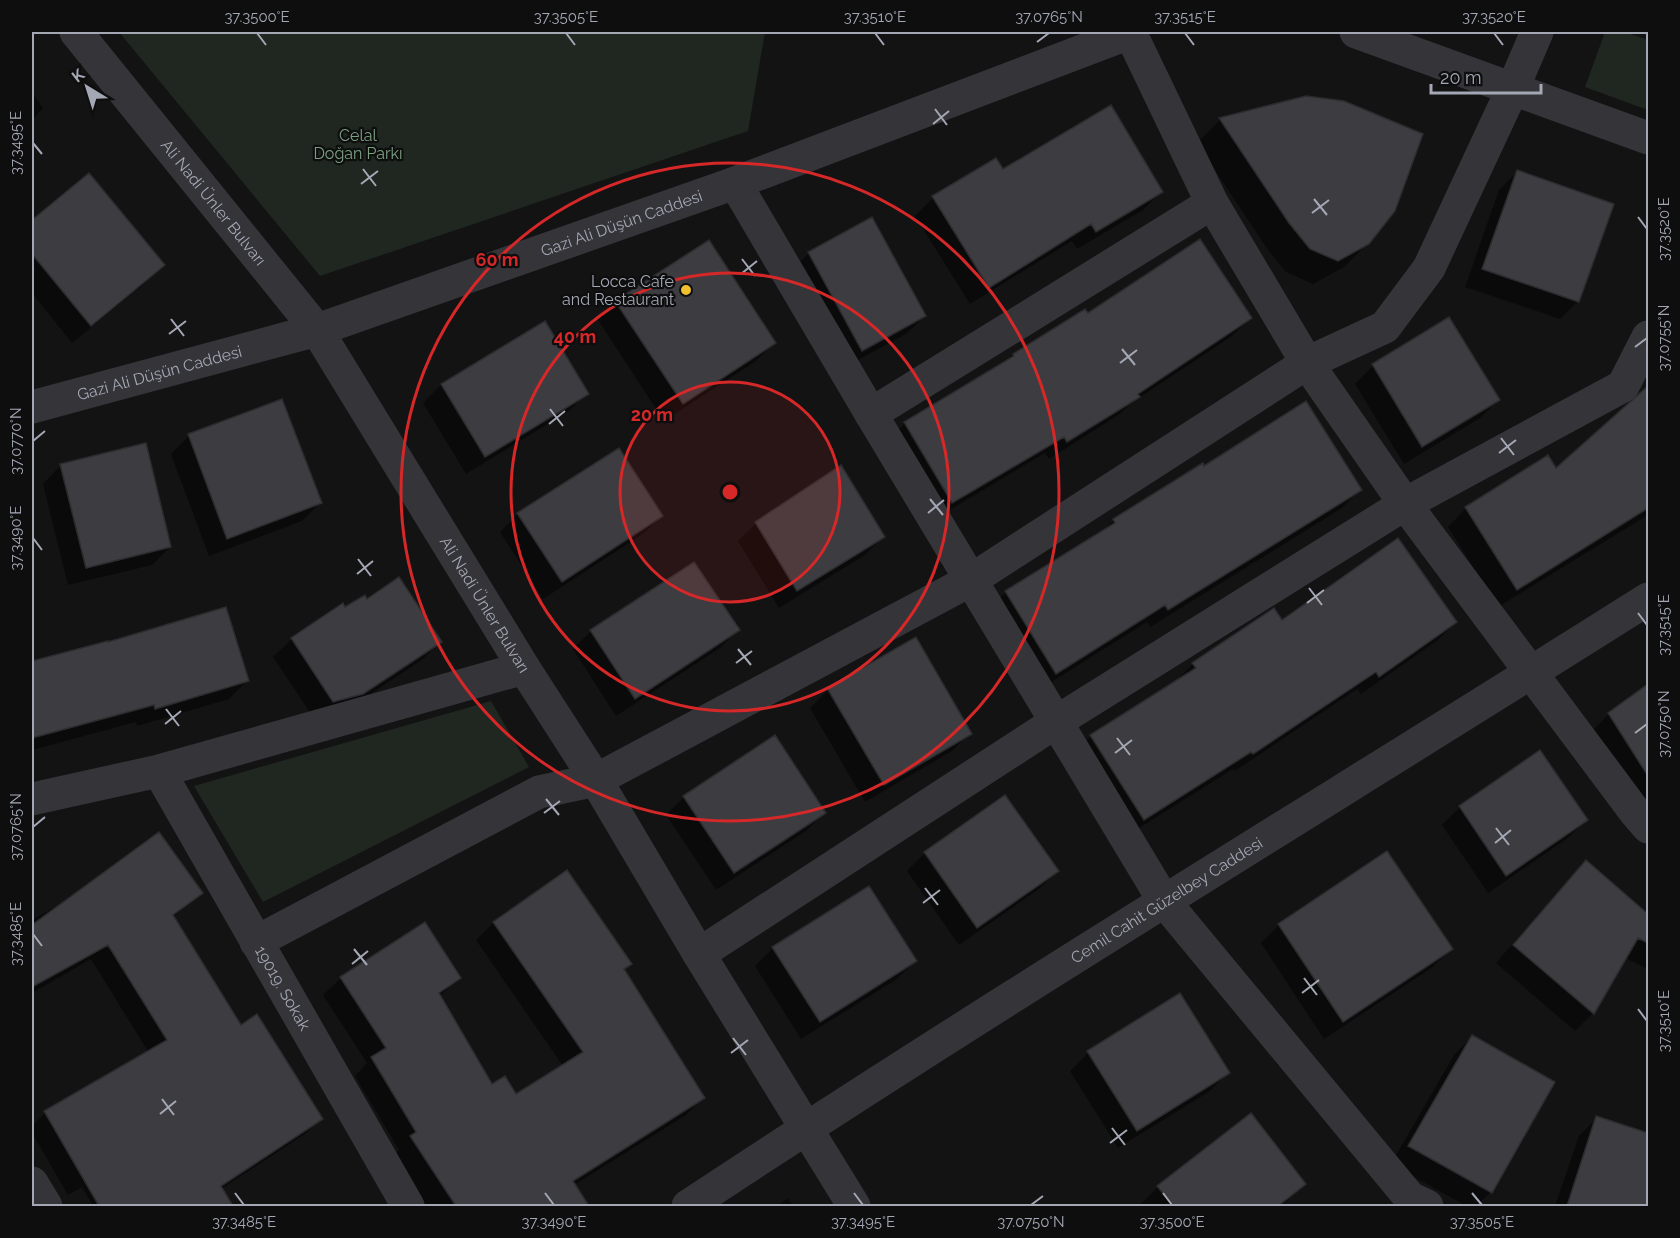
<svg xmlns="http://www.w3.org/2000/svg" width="1680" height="1238" viewBox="0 0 1680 1238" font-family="Raleway,sans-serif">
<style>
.green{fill:#1f2720}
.shadow{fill:#0007}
.building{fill:#3d3d41;stroke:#2d2d30;stroke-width:1.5}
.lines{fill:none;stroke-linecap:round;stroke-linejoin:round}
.minor{stroke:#343439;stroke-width:33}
.tertiary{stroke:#343439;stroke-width:33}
.ticks{fill:none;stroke:#a4a8b5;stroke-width:2}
.ring{fill:none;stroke:#d62828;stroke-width:3}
.poi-dot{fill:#f1c02e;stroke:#0e0e0f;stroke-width:2}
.labels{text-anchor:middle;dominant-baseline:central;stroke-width:4.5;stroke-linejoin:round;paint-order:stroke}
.park-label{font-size:16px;fill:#7ba080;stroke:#0e0e0f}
.street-label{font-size:16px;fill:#a4a8b5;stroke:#0e0e0f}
.poi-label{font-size:16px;fill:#a4a8b5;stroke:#0e0e0f;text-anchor:end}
.centre{fill:#d62828;stroke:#0e0e0f;stroke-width:3}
.ring-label{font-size:18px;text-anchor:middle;font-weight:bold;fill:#d62828;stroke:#0e0e0f;stroke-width:4.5;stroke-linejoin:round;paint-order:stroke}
.neatline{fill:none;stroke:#a4a8b5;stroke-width:2}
.ticks-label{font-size:15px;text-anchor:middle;fill:#a4a8b5}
</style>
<rect width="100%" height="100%" fill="#131314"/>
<path class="green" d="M119 32H765L748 131 320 276Z
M1605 32H1625L1648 40V110L1585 87Z
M491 701 529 767 263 902 194 786Z"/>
<path class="shadow" d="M32 93 43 108 32 120Z
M1307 97 1368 243 1344 267 1313 284 1286 272 1266 247 1197 143 1220 120Z
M1003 171 1161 192 1143 210 1077 249 1072 241 970 304 915 216 933 198Z
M1517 172 1578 301 1560 319 1465 287 1499 190Z
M89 175 163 265 145 283 72 343 32 293V222Z
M872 219 925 316 906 334 843 368 791 271 809 253Z
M616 302 774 343 756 361 664 421 598 320Z
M1087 315 1250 318 1232 336 1130 404 1120 414 1049 459 1045 453 933 520 887 441 905 423 1008 362 1014 355Z
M1449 319 1498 400 1480 418 1404 464 1355 384 1373 366Z
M545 323 587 393 569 411 466 474 423 403 441 385Z
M1643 393 1648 396V515L1498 607 1448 527 1466 508 1556 471Z
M189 436 320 503 302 521 209 556 171 454Z
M61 465 170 547 152 565 68 585 43 484Z
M1202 465 1204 468 1360 490 1342 508 1150 627 1147 622 1037 691 988 610 1006 592 1099 535 1114 520Z
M518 514 661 516 643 534 543 599 500 532Z
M756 523 883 537 865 555 779 608 738 541Z
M367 601 440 642 422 660 343 712 315 720 273 657 292 639 342 605 345 609Z
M1281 622H1456L1438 640 1361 694 1357 689 1235 771 1233 769 1125 837 1073 754 1091 736 1175 682 1193 664Z
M738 630 720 648 616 716 573 649 591 631Z
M107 643 247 681 229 699 137 726 136 722 32 750V663Z
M1648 686V823L1591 732 1609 714Z
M828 690 970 733 952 751 865 802 810 708Z
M1540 752 1586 820 1568 838 1488 893 1442 825 1460 807Z
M684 797 824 813 806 831 716 890 666 815Z
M925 853 1057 871 1039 889 959 945 907 871Z
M1387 853 1451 949 1433 967 1324 1039 1261 943 1279 925Z
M1586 862 1648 916V969L1625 958 1593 1013 1575 1031 1496 963 1568 880Z
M566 872 630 964 623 970 703 1098 686 1115 574 1185 587 1206H427L394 1155 399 1150 355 1076 367 1063 323 995 341 978 425 924 459 978 439 997 492 1086 516 1096 563 1066 476 940 493 923Z
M201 893 173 917 240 1027 321 1119 305 1134 221 1189 231 1206H93L82 1187 68 1195 32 1133V1126L45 1113 149 1053 91 959 32 993V920L69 899Z
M773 948 915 961 897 979 801 1039 755 966Z
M1180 995 1228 1072 1210 1091 1118 1148 1070 1071 1088 1053Z
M1472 1037 1491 1192 1476 1206H1466L1391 1164 1454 1055Z
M1251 1115 1304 1184 1286 1202 1281 1206H1141L1140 1205 1158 1187Z
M1597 1118 1648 1134V1206H1555L1579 1136Z
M788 1198 793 1206H776Z"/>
<path class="building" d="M1306 96 1344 101 1423 134 1395 211 1369 244 1338 261 1310 249 1289 223 1219 118Z
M1111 105 1163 192 1096 232 1091 224 989 288 932 196 996 158 1003 169Z
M1517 170 1614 204 1579 302 1482 269Z
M89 173 165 265 91 326 32 254V220Z
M872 217 926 316 862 351 808 252Z
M1200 239 1252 318 1138 394 1140 397 1067 442 1064 437 952 503 904 422 1014 356 1013 354 1085 309 1088 313Z
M709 240 776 343 683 404 615 301Z
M1449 317 1500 400 1422 447 1372 364Z
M545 321 589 394 485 457 441 384Z
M1648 386V508L1517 590 1465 507 1548 455 1556 468Z
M282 399 322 503 227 539 188 434Z
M1306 401 1362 490 1168 610 1165 605 1056 674 1005 591 1115 523 1113 519 1203 463 1204 466Z
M146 443 171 547 86 568 60 464Z
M619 448 663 516 562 582 517 513Z
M841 465 885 537 797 591 755 522Z
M1398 538 1457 622 1379 677 1376 672 1253 754 1251 752 1144 820 1090 735 1196 668 1192 663 1274 608 1282 620Z
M694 562 740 630 635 699 590 630Z
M399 577 442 642 363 694 333 702 291 638 343 603 345 607 365 595 367 599Z
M226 607 249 681 155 709 154 705 32 738V661L108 641V642Z
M916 637 972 734 884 785 827 688Z
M1648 684V776L1608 713Z
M775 735 826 813 734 873 683 796Z
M1540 750 1588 820 1506 876 1459 806Z
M1005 795 1059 871 977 928 924 852Z
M159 832 203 893 173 915 241 1025 257 1014 323 1119 221 1186 233 1206H99L44 1111 167 1040 108 945 32 987V925Z
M1387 851 1453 949 1343 1022 1278 924Z
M1586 860 1648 914V943L1638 938 1594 1014 1513 945Z
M567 870 632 964 624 969 705 1098 573 1181 589 1206H456L410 1136 416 1132 371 1057 386 1048 340 977 425 922 461 978 439 993 492 1084 505 1076 516 1094 583 1052 493 922Z
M869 886 917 961 820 1022 772 947Z
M1180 993 1230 1073 1137 1131 1087 1051Z
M1472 1035 1555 1082 1492 1193 1408 1146Z
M1251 1113 1306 1184 1278 1206H1173L1157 1186Z
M1596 1116 1648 1133V1206H1567Z"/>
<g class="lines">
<g class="minor">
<path d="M1130 32 1212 203 1307 363 1405 504 1635 812 1648 827"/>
<path d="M735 183 871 414 1164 901 1410 1198 1427 1206"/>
<path d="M871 414 1212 203"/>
<path id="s1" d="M159 771 408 1206"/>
<path d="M32 799 159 771 524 668"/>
<path d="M256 942 539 792 596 780 971 580 1307 363 1385 327 1429 268 1513 88 1537 32"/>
<path d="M699 954 1056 722 1405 504 1623 386 1648 337"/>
<path d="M32 1183 46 1206"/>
</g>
<g class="tertiary">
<path id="s2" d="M76 32 317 330 524 668 596 780 699 954 854 1206"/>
<path d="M1356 32 1648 138"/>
<path id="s3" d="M32 407 317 330 735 183 1132 32"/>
<path id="s4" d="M688 1206C1004 997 1328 801 1648 599"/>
</g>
</g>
<path class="ticks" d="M257 33 266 45M566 33 575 45M875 33 884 45M1185 33 1194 45M1494 33 1503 45M1037 42 1049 33M935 109 947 125M933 124 949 111M33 143 42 154M363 169 376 186M361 184 378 171M1314 199 1327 215M1312 213 1329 200M1638 217 1647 229M742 259 755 276M741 274 757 261M171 319 184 336M169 334 186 321M1635 347 1647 338M1122 349 1135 365M1120 363 1137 350M550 409 563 426M549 424 565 411M1501 438 1514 455M33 441 45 431M1499 453 1516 440M930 499 943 515M928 513 944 500M33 538 42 550M358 559 371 576M357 574 373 561M1309 588 1322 605M1307 603 1324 590M1638 613 1647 625M738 649 751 665M736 663 752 651M166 709 179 726M165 724 181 711M1635 733 1647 724M1117 738 1130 755M1115 753 1132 740M546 799 559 815M544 813 560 801M33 827 45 817M1496 828 1509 845M1495 843 1511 830M925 888 938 905M923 903 940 890M33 934 42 946M354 949 367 965M352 964 368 951M1304 978 1317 995M1302 993 1319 980M1638 1009 1647 1021M733 1038 746 1055M731 1053 748 1040M162 1099 174 1115M160 1114 176 1101M1112 1128 1125 1145M1110 1143 1127 1130M235 1193 244 1205M545 1193 554 1205M854 1193 863 1205M1163 1193 1172 1205M1472 1193 1482 1205M1031 1205 1043 1196"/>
<circle cx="730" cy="492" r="110" fill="#d62828" fill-opacity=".12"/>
<g class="ring">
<circle cx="730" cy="492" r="110"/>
<circle cx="730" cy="492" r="219"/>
<circle cx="730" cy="492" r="329"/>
</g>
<circle class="poi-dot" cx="686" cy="290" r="6"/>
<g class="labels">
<g class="park-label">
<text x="358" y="135">Celal<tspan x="358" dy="18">Doğan Parkı</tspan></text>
</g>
<g class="street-label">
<text stroke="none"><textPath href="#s2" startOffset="219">Ali Nadi Ünler Bulvarı</textPath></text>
<text stroke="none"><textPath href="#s3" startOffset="618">Gazi Ali Düşün Caddesi</textPath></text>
<text stroke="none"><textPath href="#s3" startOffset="132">Gazi Ali Düşün Caddesi</textPath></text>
<text stroke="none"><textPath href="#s2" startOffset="705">Ali Nadi Ünler Bulvarı</textPath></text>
<text stroke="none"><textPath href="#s4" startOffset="568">Cemil Cahit Güzelbey Caddesi</textPath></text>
<text stroke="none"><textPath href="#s1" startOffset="250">19019. Sokak</textPath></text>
</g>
<g class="poi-label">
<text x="674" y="281">Locca Cafe<tspan x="674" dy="18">and Restaurant</tspan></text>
</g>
</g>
<circle cx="730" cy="492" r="9" class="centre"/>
<g class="ring-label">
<text x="497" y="266">60 m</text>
<text x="575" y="343">40 m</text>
<text x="652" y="421">20 m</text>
</g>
<rect width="1680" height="1238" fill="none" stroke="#0e0e0f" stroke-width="66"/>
<g transform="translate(87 87) rotate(322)" stroke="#0e0e0f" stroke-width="4.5" paint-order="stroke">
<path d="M0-4.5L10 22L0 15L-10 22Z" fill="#a4a8b5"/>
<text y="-9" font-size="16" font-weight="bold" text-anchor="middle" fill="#a4a8b5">K</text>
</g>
<path d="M1431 84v9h110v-9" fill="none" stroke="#a4a8b5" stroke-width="3"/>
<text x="1440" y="84" font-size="18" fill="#a4a8b5" stroke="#0e0e0f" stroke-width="4.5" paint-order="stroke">20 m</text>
<rect x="33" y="33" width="1614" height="1172" class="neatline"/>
<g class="ticks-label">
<text x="257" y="22">37.3500°E</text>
<text x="566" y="22">37.3505°E</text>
<text x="875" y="22">37.3510°E</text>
<text x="1049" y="22">37.0765°N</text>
<text x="1185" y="22">37.3515°E</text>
<text x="1494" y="22">37.3520°E</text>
<text transform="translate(16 143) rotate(-90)" y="5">37.3495°E</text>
<text transform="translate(1664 229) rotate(-90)" y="5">37.3520°E</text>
<text transform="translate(1664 338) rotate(-90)" y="5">37.0755°N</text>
<text transform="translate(16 441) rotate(-90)" y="5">37.0770°N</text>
<text transform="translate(16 538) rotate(-90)" y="5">37.3490°E</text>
<text transform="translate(1664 625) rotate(-90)" y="5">37.3515°E</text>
<text transform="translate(1664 724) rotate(-90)" y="5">37.0750°N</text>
<text transform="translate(16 827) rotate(-90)" y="5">37.0765°N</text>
<text transform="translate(16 934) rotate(-90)" y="5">37.3485°E</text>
<text transform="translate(1664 1021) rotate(-90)" y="5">37.3510°E</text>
<text x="244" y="1227">37.3485°E</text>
<text x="554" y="1227">37.3490°E</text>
<text x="863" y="1227">37.3495°E</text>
<text x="1031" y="1227">37.0750°N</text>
<text x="1172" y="1227">37.3500°E</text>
<text x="1482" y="1227">37.3505°E</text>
</g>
</svg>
